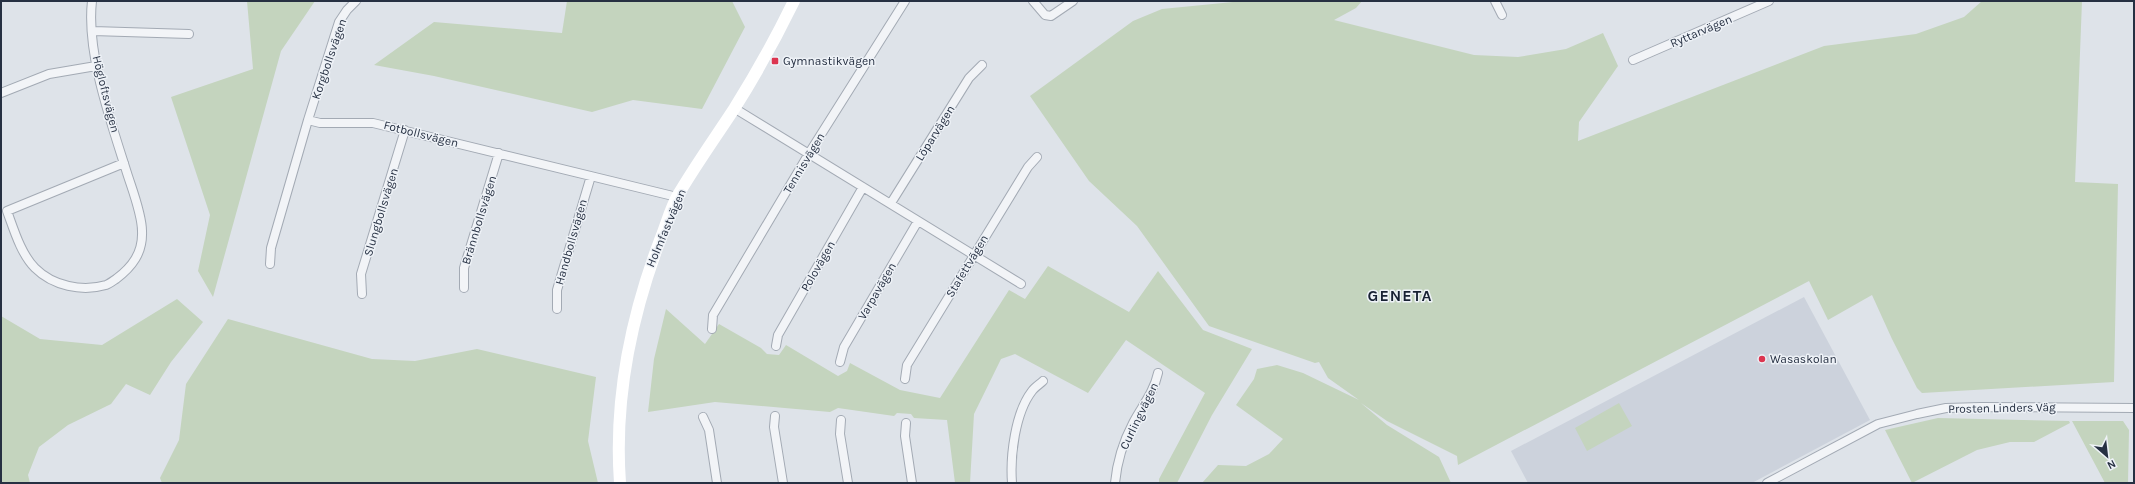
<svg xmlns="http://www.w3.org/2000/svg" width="2135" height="484" viewBox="0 0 2135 484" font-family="Karla,sans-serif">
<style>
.built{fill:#ccd2dc}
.green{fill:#c4d4be}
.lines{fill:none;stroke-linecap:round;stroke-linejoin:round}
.street-casing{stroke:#a3aab4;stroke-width:10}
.street{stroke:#f2f4f7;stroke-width:8}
.secondary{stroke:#fff;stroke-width:12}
.poi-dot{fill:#dc3550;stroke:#eef2f7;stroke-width:1.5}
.labels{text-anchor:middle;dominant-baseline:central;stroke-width:3;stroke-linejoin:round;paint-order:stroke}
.street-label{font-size:12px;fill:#263042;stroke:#eef2f7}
.poi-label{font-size:12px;fill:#263042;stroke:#eef2f7;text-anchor:start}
.district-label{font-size:16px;font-weight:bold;letter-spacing:1px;fill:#182133;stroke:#eef2f7}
</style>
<rect width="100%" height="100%" fill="#dee3e9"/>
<path class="built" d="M1804 297 1870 420 1752 483H1528L1511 451Z"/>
<path class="green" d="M247 1H315L281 51 213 297 198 271 210 215 171 97 253 69Z
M567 1H732L745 27 702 109 633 100 592 112 434 76 374 65 434 22 562 33Z
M1243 1H1362L1356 8 1334 20 1474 55 1518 57 1566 49 1603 33 1618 66 1579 122 1578 141 1824 46 1916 34 1964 17 1982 1H2082L2075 182 2118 184 2114 382 1922 393 1917 388 1892 339 1872 295 1828 320 1809 281 1458 465 1457 456 1387 421 1361 403 1387 425 1439 457 1451 483H1202L1218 465 1246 466 1269 454 1283 439 1236 405 1254 379 1257 369 1277 365 1303 373 1359 400 1328 378 1319 362 1315 363 1209 326 1137 226 1089 181 1030 96 1133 21 1162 9Z
M1048 266 1129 312 1158 271 1203 330 1252 349 1212 415 1177 483H1159V479L1205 393 1126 340 1088 393 1015 354 1001 359 974 414 970 483H955L947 420 914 418 911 414 897 413 894 416 838 408 830 412 715 402 648 412 654 359 666 309 705 344 719 324 761 348 767 354 779 355 786 345 838 376 847 371 850 363 900 390 940 398 1009 290 1025 299Z
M177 299 203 322 171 362 150 395 126 384 111 404 68 425 39 447 28 475 30 483H1V316L40 339 102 345Z
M228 319 372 359 415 361 477 349 596 377 588 441 598 483H162L160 478 179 440 186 384Z
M1619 403 1632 426 1587 451 1575 428Z
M1938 418 2069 421 2070 423 2034 442H2010L1977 450 1912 483 1885 430Z
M2072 421H2123L2129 430 2128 483H2105Z"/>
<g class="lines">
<g class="street-casing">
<path id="street" d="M92 1C86 53 111 122 127 173 132 189 142 214 142 231 143 253 132 267 116 279 113 281 109 284 106 285 82 292 53 286 35 268 21 254 14 230 7 211L124 163
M1033 1 1045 15 1051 16 1073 1
M1495 1 1502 15
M93 31 189 34
M1633 60 1769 1
M1 93 49 74 96 66
M734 108 1021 284
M308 120 339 22 347 10 356 1
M891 203 969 78 982 65
M270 264 271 248 308 120 320 123H373L677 197
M464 288V268L499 153
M362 294 361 274 405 130
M557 309V290L591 176
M712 329 713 315 808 155 905 1
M776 346 778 335 863 187
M840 362 844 347 918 221
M905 379 907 365 1028 167 1037 157
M775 416 774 427 783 483
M703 417 709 430 717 483
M841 420 840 434 848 483
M906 423 905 436 912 483
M1012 483C1010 456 1015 413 1032 391 1035 387 1040 384 1043 381
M1115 483C1117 462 1123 442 1133 423 1142 406 1154 392 1158 373
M1767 483 1878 424 1917 414 1946 408 1981 407 2134 408"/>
</g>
<use href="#street" class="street"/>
<path class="secondary" d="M620 483C614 401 631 317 660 240 666 226 670 209 678 195 695 166 715 138 734 109 756 74 776 38 794 1"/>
</g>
<g class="poi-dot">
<rect x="771" y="57" width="8" height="8" rx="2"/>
<circle cx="1762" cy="359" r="4"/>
</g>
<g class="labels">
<g class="street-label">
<text transform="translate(1701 31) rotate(-23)">Ryttarvägen</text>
<text transform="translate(329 59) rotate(-71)">Korgbollsvägen</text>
<text transform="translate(106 94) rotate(76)">Högloftsvägen</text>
<text transform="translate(935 133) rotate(-58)">Löparvägen</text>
<text transform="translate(421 134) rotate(14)">Fotbollsvägen</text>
<text transform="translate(804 163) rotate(-59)">Tennisvägen</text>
<text transform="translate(381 212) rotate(-73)">Slungbollsvägen</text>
<text transform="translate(479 220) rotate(-73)">Brännbollsvägen</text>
<text transform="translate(666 228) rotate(-67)">Holmfastvägen</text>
<text transform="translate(571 242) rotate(-74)">Handbollsvägen</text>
<text transform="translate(818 266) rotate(-60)">Polovägen</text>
<text transform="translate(967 266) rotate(-59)">Stafettvägen</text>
<text transform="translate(877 291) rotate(-60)">Varpavägen</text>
<text transform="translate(2002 408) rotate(-1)">Prosten Linders Väg</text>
<text transform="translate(1139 416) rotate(-64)">Curlingvägen</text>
</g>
<g class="poi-label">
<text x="783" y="61">Gymnastikvägen</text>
<text x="1770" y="359">Wasaskolan</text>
</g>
<g class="district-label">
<text x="1400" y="295">GENETA</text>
</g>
</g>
<rect width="2135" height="484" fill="none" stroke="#263042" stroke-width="4"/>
<g transform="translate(2107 456) rotate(152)" stroke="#eef2f7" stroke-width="3" paint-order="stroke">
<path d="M0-3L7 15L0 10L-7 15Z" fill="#263042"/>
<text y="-6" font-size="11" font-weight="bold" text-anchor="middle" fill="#263042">N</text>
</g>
</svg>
